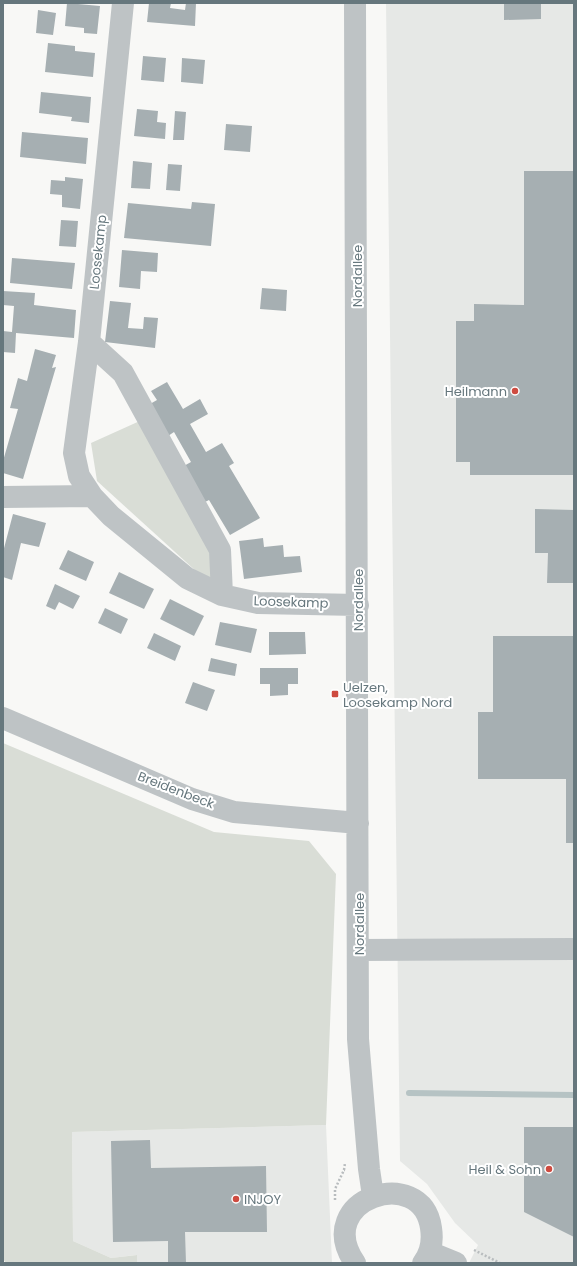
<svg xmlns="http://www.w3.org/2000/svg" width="577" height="1266" viewBox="0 0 577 1266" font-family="Poppins,sans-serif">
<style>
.built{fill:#e6e8e6}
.green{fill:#d9ddd6}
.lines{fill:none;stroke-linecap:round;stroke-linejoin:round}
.stream{stroke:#b6c3c4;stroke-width:6}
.building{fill:#a6afb2}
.path{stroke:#b8bcbe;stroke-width:2.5;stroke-dasharray:2 2;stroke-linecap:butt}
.minor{stroke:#bec3c5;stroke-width:22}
.poi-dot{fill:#ce4b40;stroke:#fff;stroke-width:1.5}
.labels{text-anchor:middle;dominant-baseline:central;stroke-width:4;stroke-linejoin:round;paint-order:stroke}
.street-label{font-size:13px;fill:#66777d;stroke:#fff}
.poi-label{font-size:13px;fill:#66777d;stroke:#fff;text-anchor:end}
</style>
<rect width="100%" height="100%" fill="#f8f8f6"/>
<path class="built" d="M386 3H574V1263H469L478 1245 455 1223 427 1184 400 1161Z
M326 1125 332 1263H137L136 1255 111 1258 73 1241 72 1132Z"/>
<path class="green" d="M142 420 209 543 213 575 208 582 97 481 91 443Z
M3 743 214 832 309 841 336 874 326 1125 72 1132 73 1241 111 1258 137 1255V1263H6L3 1259Z"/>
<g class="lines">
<path class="stream" d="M409 1093 574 1095"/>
</g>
<path class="building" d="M67 3 100 6 97 34 84 33V28L65 26Z
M149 3H171L170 8 185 10 186 3H196L195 26 147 22Z
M504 3H541V19L504 20Z
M38 10 56 13 53 35 36 33Z
M48 43 75 46V51L95 53 93 77 45 72Z
M143 56 166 58 164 82 141 80Z
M182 58 205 60 203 84 181 82Z
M41 92 91 97 89 123 71 121 72 117 39 113Z
M137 109 158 111 157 122 166 123 165 139 134 136Z
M175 111 186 112 184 140H173Z
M226 124 252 126 250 152 224 150Z
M22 132 88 138 86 164 20 157Z
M133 161 152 163 150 189 131 188Z
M168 164 182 165 180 191 166 190Z
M524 171H574V475H470V462H456V321H474V304L524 305Z
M65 177 83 179 80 209 62 207V195L50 194 51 180 65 181Z
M192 202 215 204 211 246 124 238 128 203 191 209Z
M61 220 78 221 76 247 59 246Z
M122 250 158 253 157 272 141 271 140 289 119 287Z
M12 258 75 263 72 289 10 283Z
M262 288 287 290 286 311 260 309Z
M3 291 35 293 34 305 76 310 74 338 16 333 15 353 3 352V331L12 332 14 306 3 305Z
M110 301 131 303 128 328 143 329 144 317 158 318 155 348 105 342Z
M35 349 56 355 52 368 56 367 23 479 3 473V461L18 409 10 408 18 378 27 381Z
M167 382 183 409 200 399 208 414 190 424 206 452 222 443 234 463 229 466 260 518 230 535 209 500 203 503 182 467 191 462 174 432 168 436 150 404 157 400 151 391Z
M535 509 574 510V583H547L548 553H535Z
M13 514 46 523 39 547 21 543 12 580 3 577V552Z
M263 538 264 547 283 545 284 557 300 556 302 572 244 579 239 541Z
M68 550 94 562 86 581 59 569Z
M119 572 154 589 144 609 109 593Z
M55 584 80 596 73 609 59 602 55 610 46 606Z
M170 599 204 616 194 636 160 619Z
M105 608 128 619 121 634 98 623Z
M220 622 257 629 251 653 215 645Z
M269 632H305L306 654 269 655Z
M154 633 181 646 175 661 147 648Z
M493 636H574V843H566V779H478V712H493Z
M211 658 237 664 235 676 208 671Z
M260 668H298V684H288V695L270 696V684H260Z
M193 682 215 690 207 711 185 703Z
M524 1127H574V1237L524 1212Z
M150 1140 151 1168 266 1166 267 1232H185L186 1263H168V1241L113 1242 111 1141Z"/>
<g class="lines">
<path class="path" d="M344 1170 345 1163
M335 1200V1189L344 1170H345
M474 1250 500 1263"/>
<path class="minor" d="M123 3 89 342 74 453 79 476 92 496 111 516 187 578 222 595 258 603 358 605
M355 3 358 1039 369 1169 373 1196
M89 342 123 373 220 550 222 595
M3 497 92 496
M3 718 192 799 234 812 358 823
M359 950 574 949
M429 1252 456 1263
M355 1263C311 1199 422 1163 431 1228 433 1241 431 1253 423 1263"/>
</g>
<g class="poi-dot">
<circle cx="515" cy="391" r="4"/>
<rect x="331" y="690" width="8" height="8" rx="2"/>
<circle cx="549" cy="1169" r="4"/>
<circle cx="236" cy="1199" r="4"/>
</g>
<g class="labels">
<g class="street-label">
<text transform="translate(98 252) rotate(-84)">Loosekamp</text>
<text transform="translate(357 276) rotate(-90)">Nordallee</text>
<text transform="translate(358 600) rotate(-90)">Nordallee</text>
<text transform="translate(291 602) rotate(2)">Loosekamp</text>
<text transform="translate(176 790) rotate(21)">Breidenbeck</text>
<text transform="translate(359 924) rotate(-90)">Nordallee</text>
</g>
<g class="poi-label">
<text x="507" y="391">Heilmann</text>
<text x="343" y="687" text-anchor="start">Uelzen,<tspan x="343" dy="15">Loosekamp Nord</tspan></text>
<text x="541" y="1169">Heil &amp; Sohn</text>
<text x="244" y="1199" text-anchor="start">INJOY</text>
</g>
</g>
<rect width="577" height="1266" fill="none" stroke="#66777d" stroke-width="8"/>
</svg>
